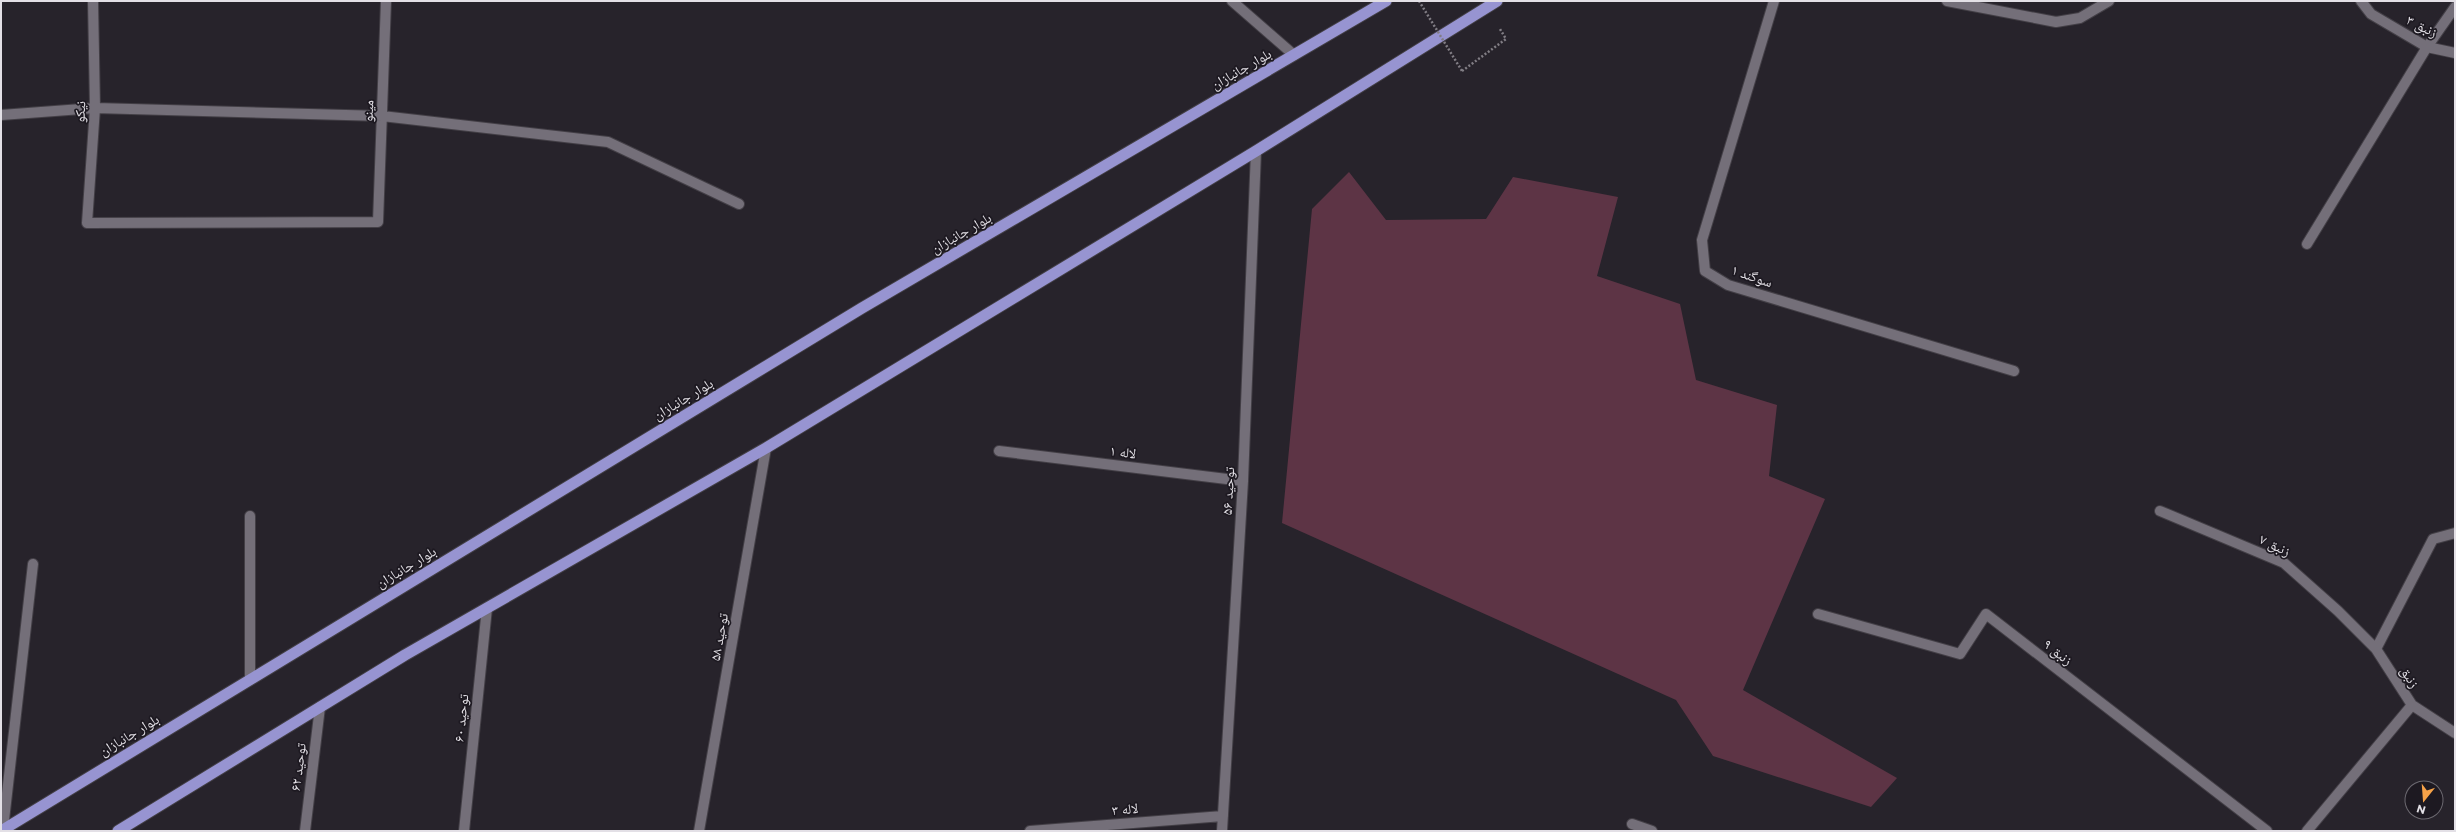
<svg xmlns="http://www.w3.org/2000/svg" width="2456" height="832" viewBox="0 0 2456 832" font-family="Montserrat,'Noto Naskh Arabic',sans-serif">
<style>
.green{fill:#5d3445}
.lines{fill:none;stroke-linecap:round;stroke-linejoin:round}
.minor-casing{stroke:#433f46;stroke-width:12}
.secondary-casing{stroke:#433f46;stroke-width:12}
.trunk-casing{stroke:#433f46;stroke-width:13}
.path{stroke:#817d84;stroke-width:2.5;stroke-dasharray:2 2;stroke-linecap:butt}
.minor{stroke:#746f79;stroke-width:10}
.secondary{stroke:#746f79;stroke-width:10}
.trunk{stroke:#9794d1;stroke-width:11}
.path-bridge{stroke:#817d84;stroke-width:2.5;stroke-dasharray:2 2;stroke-linecap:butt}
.labels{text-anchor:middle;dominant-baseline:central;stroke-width:3.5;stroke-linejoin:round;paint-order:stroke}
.street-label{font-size:14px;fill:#e3e0e6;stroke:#1d1921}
</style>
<rect width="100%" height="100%" fill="#27232b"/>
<path class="green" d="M1349 172 1386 220 1486 219 1513 177 1618 197 1597 276 1680 304 1696 380 1777 405 1769 476 1825 499 1743 690 1897 778 1871 807 1713 756 1676 700 1282 523 1312 209Z"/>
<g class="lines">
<g class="minor-casing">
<path id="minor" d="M93 1 95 108 87 223 378 222 386 1
M1774 1 1702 240 1705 271 1728 285 2014 371
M1947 1 2056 22 2080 18 2109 1
M2361 1 2371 14 2427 47 2455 53
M1 115 95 108 382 116 608 142 739 204
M2307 244 2427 47 2455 7
M999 451 1243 481
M2160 511 2284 563 2338 611 2376 649
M250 516V680
M1818 614 1960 654 1986 614 2267 831
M2412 705 2455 733
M1632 824 1652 831
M3 829 33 564
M305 831 320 707
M464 831 487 608
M699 831 766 448
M1030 831 1223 816
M1222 831 1243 481 1256 151
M2307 831 2412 705 2376 649 2433 539 2455 533"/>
</g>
<g class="secondary-casing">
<path id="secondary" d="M1232 1 1294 55"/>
</g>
<g class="trunk-casing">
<path id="trunk" d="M1 831 862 308 1386 1
M118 831 405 655 766 448 1256 151 1497 1"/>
</g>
<path class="path" d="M1462 71 1506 39 1500 29"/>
<use href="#minor" class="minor"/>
<use href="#secondary" class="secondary"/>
<use href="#trunk" class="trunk"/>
<path class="path-bridge" d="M1419 1 1462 71"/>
</g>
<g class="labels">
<g class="street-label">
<text transform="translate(2422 26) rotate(27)">زنبق ۳</text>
<text transform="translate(1241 69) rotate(-30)">بلوار جانبازان</text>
<text transform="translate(368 111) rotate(-88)">مینو</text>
<text transform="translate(80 112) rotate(-88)">نیکو</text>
<text transform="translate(961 233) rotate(-30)">بلوار جانبازان</text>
<text transform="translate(1752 276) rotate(19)">سوگند ۱</text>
<text transform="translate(683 399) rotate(-31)">بلوار جانبازان</text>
<text transform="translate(1123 452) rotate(7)">لاله ۱</text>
<text transform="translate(1228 491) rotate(-87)">توحید ۵۶</text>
<text transform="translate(2275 545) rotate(26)">زنبق ۷</text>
<text transform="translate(406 567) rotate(-31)">بلوار جانبازان</text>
<text transform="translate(719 637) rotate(-80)">توحید ۵۸</text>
<text transform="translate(2058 652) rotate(38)">زنبق ۹</text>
<text transform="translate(2410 677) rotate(58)">زنبق</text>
<text transform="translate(461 718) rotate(-84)">توحید ۶۰</text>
<text transform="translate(129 735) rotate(-31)">بلوار جانبازان</text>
<text transform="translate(298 767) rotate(-83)">توحید ۶۲</text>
<text transform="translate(1125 809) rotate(-5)">لاله ۳</text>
</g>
</g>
<rect width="2456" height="832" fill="none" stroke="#e3e0e6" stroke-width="4"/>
<g transform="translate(2424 800) rotate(197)"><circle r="19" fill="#1d1921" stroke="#6c6970"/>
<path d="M0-3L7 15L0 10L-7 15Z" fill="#f6a248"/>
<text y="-6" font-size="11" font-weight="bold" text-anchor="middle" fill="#e3e0e6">N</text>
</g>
</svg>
